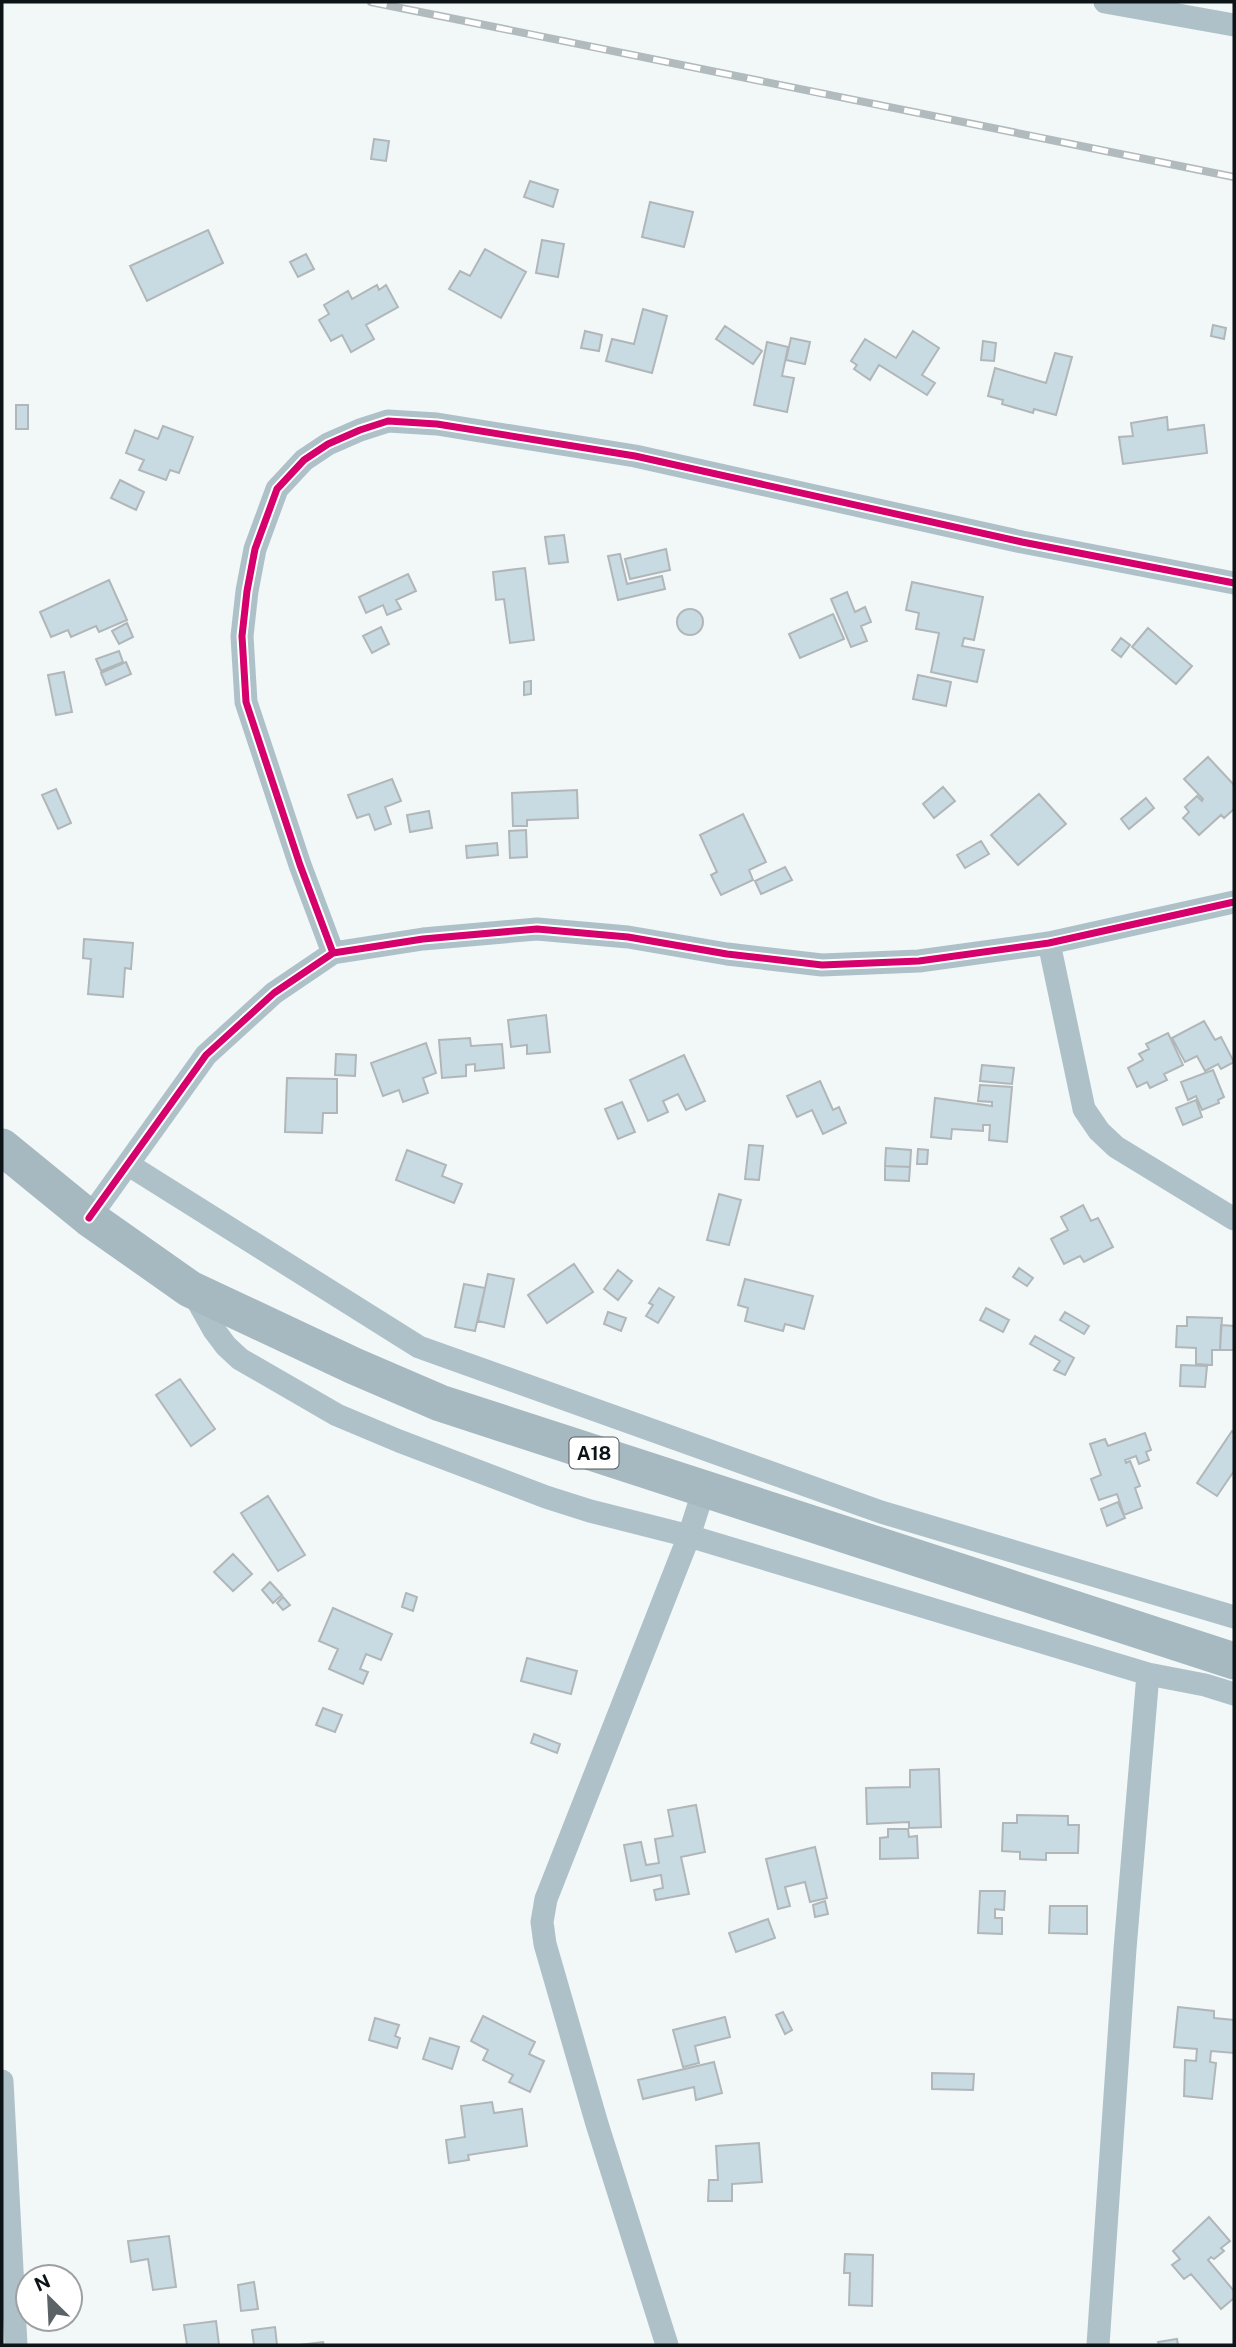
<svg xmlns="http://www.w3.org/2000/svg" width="1236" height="2347" viewBox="0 0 1236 2347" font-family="'Public Sans',sans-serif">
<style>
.building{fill:#c8dae2;stroke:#b1b7b9;stroke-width:2}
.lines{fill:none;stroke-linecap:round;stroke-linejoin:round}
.minor{stroke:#aec1c8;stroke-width:23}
.trunk{stroke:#a6b9c1;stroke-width:37}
.rail-casing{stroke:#b1babc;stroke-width:8}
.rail{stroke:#fff;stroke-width:5;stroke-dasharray:16;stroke-linecap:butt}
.cycleway-casing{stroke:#fff;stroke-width:11}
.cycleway{stroke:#d6006c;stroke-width:7}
.labels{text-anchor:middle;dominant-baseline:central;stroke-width:5;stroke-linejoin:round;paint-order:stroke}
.shield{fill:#fff;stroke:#555a5d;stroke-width:2}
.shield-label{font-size:19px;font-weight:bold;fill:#0c1418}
</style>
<rect width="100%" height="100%" fill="#f2f7f8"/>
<path class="building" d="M374 139 389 141 386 161 371 159Z
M530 181 558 190 553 207 524 197Z
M650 202 693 212 684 247 642 237Z
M208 230 223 263 147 301 130 266Z
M542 240 564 244 558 277 536 273Z
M485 249 526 272 501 318 449 289 460 271 470 276Z
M306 254 314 269 298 277 290 262Z
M377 285 379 290 386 285 398 307 366 325 374 339 351 352 342 335 331 341 319 320 329 314 324 305 348 291 352 299Z
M643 309 667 316 652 373 606 361 612 339 634 344Z
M1213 325 1226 328 1224 339 1211 336Z
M725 326 762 351 753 364 716 339Z
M585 331 602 335 599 351 581 348Z
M913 331 939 348 922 375 935 383 927 395 879 365 870 380 854 369 857 365 851 361 865 339 896 358Z
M791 338 810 342 805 364 786 360Z
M983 341 996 343 994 361 981 360Z
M767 342 788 347 782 376 794 378 787 412 754 405Z
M1055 353 1072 357 1056 415 1034 409 1033 413 1002 404 1003 400 988 396 995 368 1046 383Z
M16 405H28V429H16Z
M1167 417 1168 430 1204 425 1207 453 1123 464 1119 437 1133 436 1131 423Z
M163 426 193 437 179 473 170 470 166 480 139 470 144 460 126 453 135 430 158 439Z
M120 480 144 492 136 510 111 498Z
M564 535 568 562 549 564 545 537Z
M666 549 670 570 630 579 625 559Z
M620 554 627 584 662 576 665 589 618 600 608 556Z
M525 568 534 640 510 643 504 599 496 600 493 572Z
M408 574 416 591 396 600 401 609 387 615 383 605 366 613 359 597Z
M109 580 127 620 99 632 96 626 71 637 68 630 51 637 40 612Z
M912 582 983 597 974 640 964 638 962 646 984 650 977 682 931 672 939 633 916 629 919 613 906 610Z
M847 592 855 612 865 607 871 622 861 626 867 641 851 647 831 599Z
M677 622a13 13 0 1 1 26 0a13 13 0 1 1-26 0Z
M833 614 844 639 800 658 789 634Z
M127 623 133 637 119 644 112 631Z
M381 627 389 644 372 653 363 636Z
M1148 628 1192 666 1176 684 1132 647Z
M1121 638 1130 645 1121 657 1112 650Z
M119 651 123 662 101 671 96 659Z
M126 662 131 674 106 685 101 673Z
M64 672 72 712 56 715 48 675Z
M918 675 951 682 946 706 913 699Z
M531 681V694L524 695V682Z
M1208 757 1234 785V809L1224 818 1221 815 1199 835 1183 818 1189 812 1185 807 1197 796 1202 801 1203 799 1184 779Z
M392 779 401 801 385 807 391 824 375 830 369 814 357 818 348 795Z
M943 787 955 801 934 818 923 804Z
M56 789 71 823 58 829 42 795Z
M577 790 578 818 527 820V826H513L512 793Z
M1039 794 1066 824 1018 865 991 835Z
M1146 798 1154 808 1129 829 1121 819Z
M429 811 432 828 410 832 407 815Z
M743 814 766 862 749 870 753 880 721 895 711 875 717 872 700 835Z
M526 830 527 857 510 858 509 831Z
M981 841 989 854 965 868 957 855Z
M497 843 498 855 467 858 466 846Z
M785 867 792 880 761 894 755 881Z
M84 939 133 943 131 969 125 968 123 997 88 994 91 959 83 958Z
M546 1015 550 1052 527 1054V1045L511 1047 508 1020Z
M1204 1021 1215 1040 1221 1037 1234 1062 1221 1069 1218 1064 1205 1071 1197 1056 1185 1062 1172 1038Z
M1168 1033 1183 1065 1164 1074 1167 1080 1150 1088 1147 1082 1137 1087 1128 1068 1143 1060 1139 1054 1149 1049 1146 1044Z
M470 1038 471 1046 502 1044 504 1068 475 1071V1064L466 1065V1076L442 1078 439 1040Z
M426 1043 436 1073 423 1078 428 1093 403 1102 399 1090 383 1096 371 1063Z
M336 1054 356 1055 355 1076 335 1075Z
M684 1055 705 1101 686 1110 678 1094 663 1101 668 1112 648 1121 630 1080Z
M982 1065 1014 1068 1012 1084 980 1081Z
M1213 1070 1224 1097 1218 1100 1219 1103 1202 1110 1196 1096 1188 1100 1181 1082Z
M287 1078 337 1079V1113H323L322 1133 285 1132Z
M820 1081 833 1110 839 1107 846 1123 823 1134 812 1110 797 1117 787 1096Z
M980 1085 1012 1087 1007 1142 989 1140 990 1125H983V1131L952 1129 951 1139 931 1137 935 1098 992 1106V1102L978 1101Z
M1196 1100 1202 1117 1183 1125 1176 1108Z
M622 1102 635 1132 618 1139 605 1109Z
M749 1145 763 1146 759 1180 745 1179Z
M886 1148 911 1150 910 1167 885 1166Z
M918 1149 928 1150 927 1164H917Z
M407 1150 446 1165 442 1176 462 1184 454 1203 396 1180Z
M885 1166 910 1167 909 1181 885 1180Z
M719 1194 741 1200 729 1245 707 1240Z
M1083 1205 1091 1221 1098 1218 1113 1247 1084 1262 1080 1256 1064 1264 1051 1239 1068 1230 1061 1217Z
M574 1264 593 1292 547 1323 528 1295Z
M1019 1268 1033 1278 1027 1286 1013 1277Z
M618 1270 632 1281 618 1300 604 1289Z
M488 1274 514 1279 504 1327 478 1321Z
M745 1279 813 1296 804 1329 785 1324 783 1331 745 1321 748 1308 738 1305Z
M464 1284 485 1288 475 1331 455 1327Z
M659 1288 674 1297 658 1323 646 1316 653 1305 649 1303Z
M986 1308 1009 1320 1003 1332 980 1320Z
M608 1312 626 1318 621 1331 604 1324Z
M1065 1312 1089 1326 1084 1334 1060 1320Z
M1187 1317 1222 1318 1220 1350H1212V1365L1196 1364V1348L1176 1347 1177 1326H1187Z
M1221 1325 1234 1326V1350H1220Z
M1035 1336 1074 1358 1065 1375 1054 1370 1060 1361 1030 1344Z
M1181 1365 1207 1366 1205 1387 1180 1386Z
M180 1379 215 1429 191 1446 156 1395Z
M1232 1431 1234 1433V1471L1217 1496 1197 1483Z
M1145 1433 1151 1450 1146 1452 1149 1460 1139 1464 1136 1456 1125 1460 1126 1463 1130 1461 1140 1486 1135 1488 1142 1508 1124 1515 1117 1494 1099 1500 1091 1479 1101 1475 1090 1444 1105 1439 1108 1446Z
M268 1496 305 1555 278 1571 241 1513Z
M1118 1502 1125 1518 1107 1526 1101 1509Z
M233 1554 252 1574 233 1591 214 1572Z
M270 1582 282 1595 273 1603 262 1590Z
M406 1593 417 1597 413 1611 402 1607Z
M283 1597 290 1605 283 1610 277 1603Z
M333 1608 392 1634 381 1660 366 1654 360 1669 368 1672 363 1684 329 1669 338 1649 319 1641Z
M527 1658 577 1671 571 1694 521 1681Z
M323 1708 342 1715 335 1732 316 1725Z
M534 1734 560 1744 557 1753 531 1743Z
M939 1769 941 1827 909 1828V1822L867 1824 866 1788 910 1787V1770Z
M696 1805 705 1852 681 1857 689 1894 656 1900 654 1890 663 1888 661 1875 631 1881 624 1845 641 1842 646 1865 659 1863 655 1839 673 1836 668 1810Z
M1017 1815 1068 1816V1825H1079L1078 1853H1046V1860L1020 1859V1852L1002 1851 1003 1823H1017Z
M888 1829H908L909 1837 917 1836 918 1858 880 1859V1838L888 1837Z
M815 1847 827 1898 810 1902 805 1882 785 1887 790 1906 778 1909 766 1859Z
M980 1891H1005L1004 1910 995 1909V1918H1002V1934L978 1933Z
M825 1901 828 1914 815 1917 813 1905Z
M1050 1906H1087V1934L1049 1933Z
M768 1919 775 1938 736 1952 729 1933Z
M1178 2007 1214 2011V2018L1234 2020V2053L1211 2051 1210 2062 1216 2063 1212 2099 1184 2096 1185 2060 1196 2061 1197 2049 1174 2047Z
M783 2012 792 2030 785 2034 776 2015Z
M483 2016 535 2042 529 2054 544 2061 530 2092 509 2082 513 2075 483 2060 488 2050 471 2041Z
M725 2017 730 2037 695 2046 699 2063 683 2067 673 2030Z
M375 2018 399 2025 395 2036 400 2038 397 2048 369 2040Z
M430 2038 459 2047 452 2069 423 2059Z
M714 2062 722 2093 696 2100 694 2087 643 2099 638 2080Z
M932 2073 974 2074 973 2090 932 2089Z
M492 2102 494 2113 522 2109 527 2146 468 2155 469 2160 449 2163 446 2140 465 2137 461 2106Z
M759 2143 762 2182 732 2184V2201H708L709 2180H718L716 2146Z
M1209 2217 1230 2241 1221 2248 1224 2251 1214 2259 1211 2257 1208 2260 1234 2291V2298L1221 2309 1191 2274 1184 2279 1172 2265 1180 2259 1173 2251Z
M169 2236 176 2287 153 2290 148 2259 131 2262 128 2241Z
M845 2254 873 2255 872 2306 849 2305 850 2273H844Z
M254 2282 258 2309 241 2311 238 2285Z
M216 2321 219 2345H187L184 2325Z
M275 2327 277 2345H254L252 2330Z
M1177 2339 1178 2345H1159L1158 2342Z
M323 2342 324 2345H299Z"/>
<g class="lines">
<path class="minor" d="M1105 2 1234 25
M1049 943 1084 1109 1099 1131 1116 1147 1234 1219
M333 953 300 865 246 702 242 636 247 591 255 549 277 489 304 460 328 444 360 430 388 421 437 424 635 456 1022 542 1234 583
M129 1165 419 1347 881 1512 1234 1617
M89 1218 206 1055 274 993 333 953 423 939 537 929 628 937 727 954 822 965 919 961 1049 943 1234 902
M192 1291 214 1330 226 1346 240 1359 337 1415 399 1441 546 1497 590 1511 689 1536 1148 1674 1205 1685 1234 1694
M2 2081 16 2345
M667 2345 597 2124 545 1944 542 1922 546 1899 689 1536 704 1489
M1098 2345 1125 1949 1148 1674"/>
<path class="trunk" d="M2 1147 89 1218 190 1289 354 1366 440 1403 1234 1661"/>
<g class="rail-casing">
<path id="rail" d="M371 2 1234 177"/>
</g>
<use href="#rail" class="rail"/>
<g class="cycleway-casing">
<path id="cycleway" d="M333 953 300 865 246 702 242 636 247 591 255 549 277 489 304 460 328 444 360 430 388 421 437 424 635 456 1022 542 1234 583
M89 1218 206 1055 274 993 333 953 423 939 537 929 628 937 727 954 822 965 919 961 1049 943 1234 902"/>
</g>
<use href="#cycleway" class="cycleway"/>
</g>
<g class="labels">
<rect class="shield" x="569.5" y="1437.5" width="49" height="31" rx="5"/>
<g class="shield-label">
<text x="594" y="1453">A18</text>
</g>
</g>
<rect width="1236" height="2347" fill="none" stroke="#0c1418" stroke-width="7"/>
<g transform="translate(49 2298) rotate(336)"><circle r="33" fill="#ffffff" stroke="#9ea1a3" stroke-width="2"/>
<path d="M0-5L12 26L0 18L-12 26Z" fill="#5c6366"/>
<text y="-10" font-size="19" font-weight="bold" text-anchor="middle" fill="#0c1418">N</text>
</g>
</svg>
